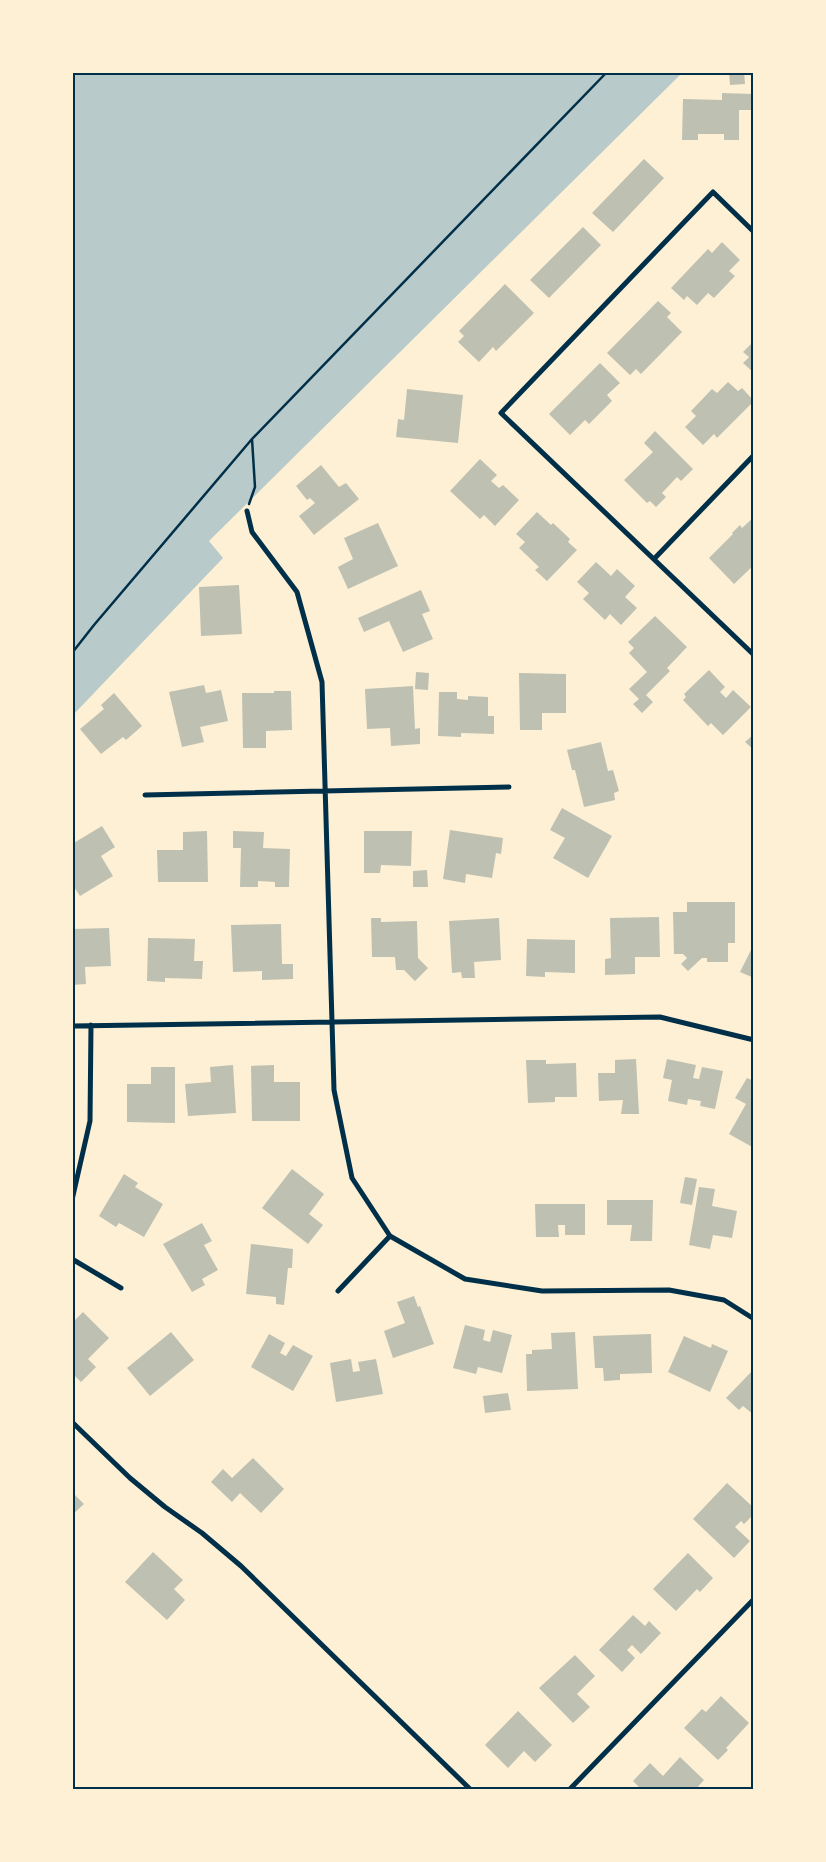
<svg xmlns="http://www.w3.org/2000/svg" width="826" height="1862" viewBox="0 0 826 1862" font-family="'IBM Plex Sans',sans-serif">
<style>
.green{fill:#b9caca}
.building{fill:#bec0b2}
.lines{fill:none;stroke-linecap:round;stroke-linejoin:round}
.path{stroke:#003049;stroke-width:2.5}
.minor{stroke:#003049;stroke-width:5}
.neatline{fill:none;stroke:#003049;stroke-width:2}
</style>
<rect width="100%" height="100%" fill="#fdf0d5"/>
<path class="green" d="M73 73H682L209 541 223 558 73 715Z"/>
<path class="building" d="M729 72H744L745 84 730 85Z
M722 93 754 94V110H739V140H724V134H698V140H682L683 99 722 100Z
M644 159 664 178 613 232 592 213Z
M583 227 601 245 549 298 530 280Z
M722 242 740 260 729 271 735 276 714 298 708 293 697 305 687 296 684 300 671 288 708 249 712 253Z
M505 284 534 313 496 351 493 347 479 362 458 342 464 336 459 331Z
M658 301 671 313 667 317 682 332 641 374 636 369 630 375 607 353Z
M754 341V373L743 363 749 357 743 352Z
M600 363 620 383 607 395 612 401 589 424 585 420 570 435 549 414Z
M728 382 738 391 742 388 754 401 717 438 714 434 703 445 685 427 696 416 691 411 712 389 717 393Z
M407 389 463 395 458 443 396 437 398 419 404 420Z
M655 431 693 469 681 481 677 477 662 493 666 497 656 507 650 501 647 503 624 480 653 452 644 443Z
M480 459 497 475 491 481 499 488 503 485 519 500 495 526 484 515 480 519 450 491Z
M321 465 339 487 346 483 359 499 314 535 299 516 315 503 310 498 307 500 296 486Z
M537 512 551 525 553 523 570 539 568 542 577 550 547 581 535 570 539 567 519 548 525 542 516 534Z
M754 517V565L734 584 709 558 733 534 732 533 740 525 742 528Z
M378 523 398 566 348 589 338 567 353 559 344 538Z
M596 562 611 576 617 569 635 586 625 597 637 608 621 625 610 614 605 620 583 599 589 593 577 582Z
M239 585 242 634 201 636 199 587Z
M421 590 430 611 422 614 433 639 403 652 389 621 364 632 358 618Z
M655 616 687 647 667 668 670 671 646 695 653 702 642 713 633 704 639 699 629 689 647 672 629 653 634 648 628 642Z
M709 670 725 687 720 692 726 698 733 690 751 707 723 735 711 723 708 726 683 700 686 697 684 694Z
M416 672 429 673 428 690 415 689Z
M519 673 566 674V713H542V730H520Z
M204 685 206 693 221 690 228 721 200 727 204 742 182 747 169 692Z
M413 686 415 729 420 728V744L391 746 390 728 367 729 365 689Z
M274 691H291L292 730 266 731V748H243L242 693H274Z
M439 692H457V699L468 700V696L488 697V716H494V734L461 733V737L438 736Z
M114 693 142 726 126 740 123 737 101 754 80 729 104 709 101 705Z
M754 734V750L745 742Z
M601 742 608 771 613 770 619 791 614 793 615 800 584 807 575 770H572L567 750Z
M562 808 612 836 588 878 553 858 565 838 550 830Z
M102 826 115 847 101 856 113 876 80 896 72 884V844Z
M450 830 503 838 501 854 496 853 492 878 466 874 465 883 443 879Z
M207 831 208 882H158L157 850H183V832Z
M233 831 264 832 263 848 290 849 289 887H275V882L258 881V887H240L241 848H233Z
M364 831H412L411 866 381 865 380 873H364Z
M427 870 428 887H413V871Z
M687 902H735V943H728V962H707V958H702L688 971 681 964 687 958 683 954H674L673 912H687Z
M659 917 660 957H635V974L605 975V959L611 958 610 918Z
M371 918H381V922L417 921 418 958 428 968 415 981 404 970H396L395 957H372Z
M499 918 501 960 474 962 475 978H462L461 972 452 973 449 921Z
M281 924 282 964H293V979L262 980V971L233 972 231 925Z
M109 928 111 966 85 967 86 984 72 985V929Z
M148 938 195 939 194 961H203L202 979 165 978V982L147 981Z
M527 939 575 940V973L545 972V977L526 976Z
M754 944V978L740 972Z
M636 1059 639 1114H621L623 1100 599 1101 598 1073H615V1060Z
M667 1059 696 1065 693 1078 699 1079 702 1067 723 1071 715 1109 700 1106 701 1101 688 1099 687 1105 668 1101 672 1080 663 1078Z
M526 1060H546V1064L576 1063 577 1097H555V1102L528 1103Z
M233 1065 236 1113 188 1116 185 1084 211 1082 210 1067Z
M274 1065V1082H300V1121H252L251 1066Z
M151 1067H175V1123L127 1122V1084H151Z
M747 1078 754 1081V1148L729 1134 746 1104 735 1098Z
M292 1169 324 1194 309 1214 323 1225 308 1244 262 1208Z
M124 1174 138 1183 135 1187 163 1204 144 1237 119 1223 116 1227 99 1216Z
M685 1177 697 1179 692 1205 680 1203Z
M699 1187 715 1189 712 1206 737 1211 732 1238 713 1235 710 1249 689 1245Z
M607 1200H653L652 1241H630L632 1225H607Z
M535 1204H585V1235H565V1225H558L559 1237H536Z
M202 1223 212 1241 204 1245 218 1270 202 1279 205 1285 192 1292 163 1244Z
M251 1244 293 1249 292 1268H288L284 1305 276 1304V1297L246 1294Z
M414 1296 418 1307 420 1306 434 1344 393 1358 384 1331 405 1323 397 1302Z
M83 1312 109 1338 88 1359 96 1367 81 1382 72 1373V1323Z
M465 1325 485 1330 483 1340 490 1342 493 1330 512 1335 502 1373 478 1367 476 1374 453 1368Z
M171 1332 194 1360 150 1396 127 1368Z
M575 1332 578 1389 527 1391 526 1354H532V1350L552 1349 551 1333Z
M269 1334 285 1343 280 1353 286 1356 293 1345 313 1356 293 1391 251 1367Z
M651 1334 652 1373 620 1374V1380L604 1381 603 1368H595L593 1336Z
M684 1336 711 1348 712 1344 728 1351 710 1392 668 1372Z
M351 1359 353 1372 360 1371 358 1362 376 1359 383 1394 336 1402 330 1363Z
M754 1369V1415L743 1406 739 1410 726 1398Z
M508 1393 511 1410 485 1413 483 1396Z
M253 1458 284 1489 261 1513 240 1493 232 1502 211 1482 223 1469 232 1478Z
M727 1483 754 1508V1514L744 1524 741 1521 735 1527 750 1541 734 1558 693 1519Z
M72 1492 84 1504 72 1515Z
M153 1552 183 1580 174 1589 185 1600 167 1620 125 1582Z
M688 1553 713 1578 700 1592 697 1589 676 1611 653 1589Z
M633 1615 645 1626 649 1621 661 1633 641 1654 632 1645 627 1650 635 1658 622 1672 599 1650Z
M575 1655 595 1676 577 1694 590 1707 573 1723 539 1688Z
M721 1696 749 1723 726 1748 728 1750 718 1760 684 1728 702 1709 706 1712Z
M518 1711 552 1745 535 1762 524 1751 508 1768 485 1745Z
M680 1757 704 1780 695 1790H642L633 1781 650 1763 663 1776Z"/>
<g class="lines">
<path class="path" d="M249 504 255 487 252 439 607 72
M72 653 94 625 252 439"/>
<path class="minor" d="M754 232 713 192 501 413 754 655
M247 511 252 532 297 592 322 682 334 1090 352 1178 390 1236 465 1279 542 1291 669 1290 724 1300 754 1319
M654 559 754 455
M145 795 509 787
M72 1026 660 1017 754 1040
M72 1200 90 1121 91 1025
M72 1259 121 1288
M338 1291 390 1236
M72 1422 130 1478 165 1507 202 1533 241 1566 471 1790
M569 1790 754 1599"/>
</g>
<rect width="826" height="1862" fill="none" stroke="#fdf0d5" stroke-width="148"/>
<rect x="74" y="74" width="678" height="1714" class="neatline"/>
</svg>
